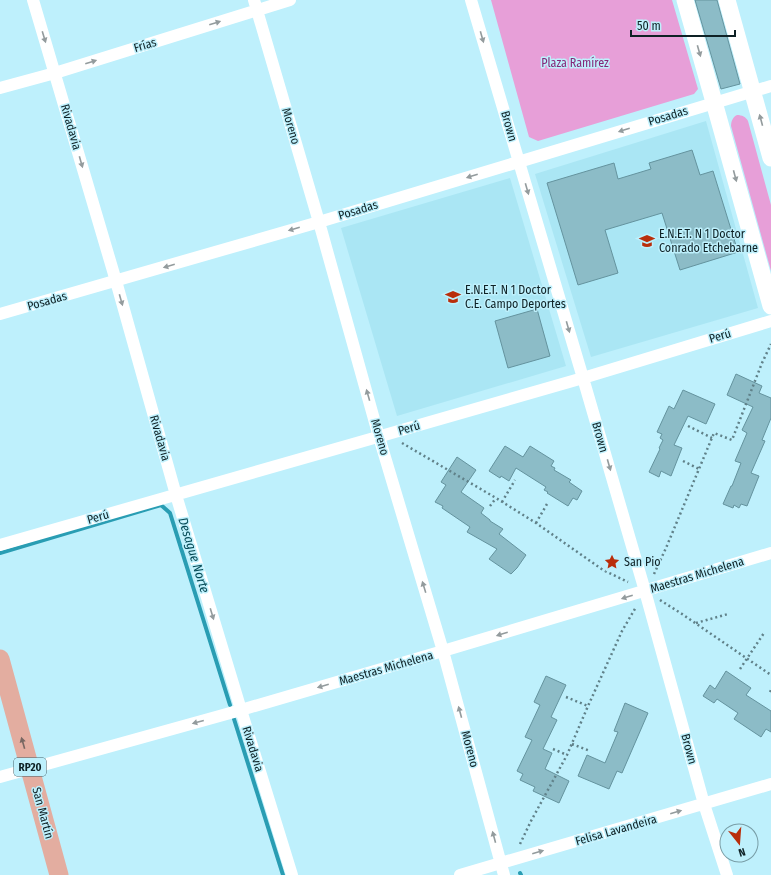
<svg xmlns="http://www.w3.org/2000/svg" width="771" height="875" viewBox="0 0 771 875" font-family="'Fira Sans Condensed',sans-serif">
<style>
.built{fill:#aae6f4}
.green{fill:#e79fd8}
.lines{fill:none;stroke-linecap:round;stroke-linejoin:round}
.stream{stroke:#299db3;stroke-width:4}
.building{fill:#8cbcc7;stroke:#64939e}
.path{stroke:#608189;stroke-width:2.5;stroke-dasharray:2 3;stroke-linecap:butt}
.street{stroke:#fff;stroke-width:12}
.secondary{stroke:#fff;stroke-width:17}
.primary{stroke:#e3ada0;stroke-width:19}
.oneway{fill:#939b9d}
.oneway2{fill:#786762}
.labels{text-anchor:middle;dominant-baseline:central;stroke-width:3;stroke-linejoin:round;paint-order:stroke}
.shield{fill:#bef0fc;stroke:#435f66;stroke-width:1}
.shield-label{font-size:11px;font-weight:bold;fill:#0e2125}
.street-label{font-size:12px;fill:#0e2125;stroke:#bef0fc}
.park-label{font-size:12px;fill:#852678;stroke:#bef0fc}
.poi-label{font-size:12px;fill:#0e2125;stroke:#bef0fc;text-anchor:start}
.water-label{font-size:13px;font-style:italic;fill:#064a56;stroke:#bef0fc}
</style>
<rect width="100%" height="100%" fill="#bef0fc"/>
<path class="built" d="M706 121 758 308 591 357 535 174Z
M510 178 566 366 397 416 341 228Z"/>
<path class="green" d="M491 0H672L698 89 694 94 538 141 529 137Z
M737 115C742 115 746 117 748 121L771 205V271L731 126C731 121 733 117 737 115Z"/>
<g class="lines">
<path class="stream" d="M0 553 161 505 170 513 230 705
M234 719 283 875
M520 873 521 875"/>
</g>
<path class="building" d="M695 0H717L740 84 721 89Z
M692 150 700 175 713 171 738 252 680 270 662 213 605 230 618 273 578 285 547 183 614 163 618 179 651 169 649 163Z
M537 309 550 356 508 368 495 321Z
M736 374 762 386 759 393 771 398V418L762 440 765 441 751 473 759 476 747 506 741 504 739 508 734 505 733 508 723 504 731 486H732L741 463 735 461 747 433 742 430 753 407 727 395Z
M683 390 715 404 706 424 688 416 674 445 682 448 671 476 661 471 659 477 649 472 660 449 659 448 663 440 660 438 662 434 657 432 669 406 674 409Z
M505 446 523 457 530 446 554 461 551 466 555 468 554 470 571 480 569 482 582 491 577 500 573 498 568 506 547 493 548 492 544 490 546 487 516 468 509 481 501 476 500 478 489 471Z
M457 457 476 470 461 492 484 508 481 513 490 520V521L503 529 499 534 526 555 517 568 511 574 489 559 497 549 467 532 470 527 442 508 443 506 435 502 446 485 441 482Z
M726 671 751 688 746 695 771 711V732L766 729 761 737 734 719 738 713 717 699 714 703 703 696 710 685 715 689Z
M546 676 566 685 551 717 557 720 543 749 552 753 545 769 569 781 559 803 533 791 535 787 520 780 523 774 517 771 532 740 525 737 540 705 534 702Z
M625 703 648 713 622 773 617 771 609 789 578 776 587 755 605 763 618 732 614 731Z"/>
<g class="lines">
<path class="path" d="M688 426 712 438
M402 443 496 498 536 523 603 570 628 582
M683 461 699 469
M502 502 515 480
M490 506 496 498
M536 523 547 504
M654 574 666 548 714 433 732 440 762 363 771 344
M660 600 682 614 771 675
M696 623 728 614
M740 669 764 633
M770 692 771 690
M566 697 588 706
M572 744 590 751
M553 749 567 755
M520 844 531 821 567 755 588 706 622 631 636 607"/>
<path class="street" d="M33 0 116 281 176 495 241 710 292 875
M254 0 319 222 379 437 443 651 504 875
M471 0 583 378 645 591 704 804 727 875
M0 88 55 73 290 0
M0 314 319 222 771 86
M0 545 388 434 583 378 771 321
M0 777 241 710 443 651 771 553
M460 875 771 784"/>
<path class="secondary" d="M685 0 714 102 771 306
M727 0 771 158"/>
<path class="primary" d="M0 659 59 875"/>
</g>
<defs><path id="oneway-solid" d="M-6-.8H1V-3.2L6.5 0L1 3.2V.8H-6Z"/></defs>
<g class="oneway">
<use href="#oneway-solid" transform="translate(215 23) rotate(-17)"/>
<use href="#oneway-solid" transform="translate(44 37) rotate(73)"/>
<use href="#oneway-solid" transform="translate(482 37) rotate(74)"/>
<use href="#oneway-solid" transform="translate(699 51) rotate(74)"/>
<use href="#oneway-solid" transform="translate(91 62) rotate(-17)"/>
<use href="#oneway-solid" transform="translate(761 120) rotate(-105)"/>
<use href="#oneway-solid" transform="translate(624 130) rotate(163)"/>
<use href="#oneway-solid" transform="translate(81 162) rotate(74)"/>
<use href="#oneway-solid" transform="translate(472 176) rotate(163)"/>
<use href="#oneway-solid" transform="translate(735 176) rotate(75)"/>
<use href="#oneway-solid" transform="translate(527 189) rotate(74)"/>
<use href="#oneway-solid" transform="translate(294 229) rotate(164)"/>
<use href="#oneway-solid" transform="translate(169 266) rotate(164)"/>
<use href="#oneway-solid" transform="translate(121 300) rotate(74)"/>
<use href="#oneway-solid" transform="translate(568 327) rotate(74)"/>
<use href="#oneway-solid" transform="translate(368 395) rotate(-106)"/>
<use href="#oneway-solid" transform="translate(609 465) rotate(74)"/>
<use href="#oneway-solid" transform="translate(424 587) rotate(-107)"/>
<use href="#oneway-solid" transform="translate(627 597) rotate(163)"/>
<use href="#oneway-solid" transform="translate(212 614) rotate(73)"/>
<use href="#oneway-solid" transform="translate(502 634) rotate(163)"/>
<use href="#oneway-solid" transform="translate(323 686) rotate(164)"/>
<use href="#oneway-solid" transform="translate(460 712) rotate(-105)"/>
<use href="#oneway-solid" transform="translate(198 722) rotate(165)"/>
<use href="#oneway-solid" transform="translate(676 812) rotate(-16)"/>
<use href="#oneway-solid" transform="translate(494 837) rotate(-105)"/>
<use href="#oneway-solid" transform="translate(538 852) rotate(-16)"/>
</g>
<use class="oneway2" href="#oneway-solid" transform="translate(23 743) rotate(-106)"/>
<defs>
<g id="school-bare" transform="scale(1.2)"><path d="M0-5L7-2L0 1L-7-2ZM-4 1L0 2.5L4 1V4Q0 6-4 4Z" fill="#b92e0b" stroke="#bef0fc" stroke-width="2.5" paint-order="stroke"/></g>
<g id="sight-bare" transform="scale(1.2)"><path d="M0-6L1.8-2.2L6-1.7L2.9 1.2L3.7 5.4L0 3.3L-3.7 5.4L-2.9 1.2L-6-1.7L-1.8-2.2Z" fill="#b92e0b" stroke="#bef0fc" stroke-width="2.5" paint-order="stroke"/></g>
</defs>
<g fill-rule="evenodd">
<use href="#school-bare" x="647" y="241"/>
<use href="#school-bare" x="453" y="297"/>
<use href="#sight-bare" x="612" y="562"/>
</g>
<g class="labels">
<rect class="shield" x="14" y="758" width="32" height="18" rx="3"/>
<g class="shield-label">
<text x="30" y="767">RP20</text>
</g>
<g class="street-label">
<text transform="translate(145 45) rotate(-17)">Frías</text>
<text transform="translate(668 116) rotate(-17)">Posadas</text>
<text transform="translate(291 126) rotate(74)">Moreno</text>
<text transform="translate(509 126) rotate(74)">Brown</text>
<text transform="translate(71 127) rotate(74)">Rivadavia</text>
<text transform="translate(358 210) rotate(-17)">Posadas</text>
<text transform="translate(47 301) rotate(-16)">Posadas</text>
<text transform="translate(720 336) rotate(-17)">Perú</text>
<text transform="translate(409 428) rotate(-16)">Perú</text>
<text transform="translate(380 437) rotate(74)">Moreno</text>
<text transform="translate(600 437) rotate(74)">Brown</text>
<text transform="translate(160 438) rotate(74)">Rivadavia</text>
<text transform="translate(98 517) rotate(-16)">Perú</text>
<text transform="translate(697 575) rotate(-17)">Maestras Michelena</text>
<text transform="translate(386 668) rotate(-16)">Maestras Michelena</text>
<text transform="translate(253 749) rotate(73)">Rivadavia</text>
<text transform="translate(470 749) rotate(75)">Moreno</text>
<text transform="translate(689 749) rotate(75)">Brown</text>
<text transform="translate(43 813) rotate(75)">San Martín</text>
<text transform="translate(616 830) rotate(-16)">Felisa Lavandeira</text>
</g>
<g class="park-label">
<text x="575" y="63">Plaza Ramírez</text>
</g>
<g class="poi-label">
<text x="659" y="234">E.N.E.T. N 1 Doctor<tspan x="659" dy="14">Conrado Etchebarne</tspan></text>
<text x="465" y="290">E.N.E.T. N 1 Doctor<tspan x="465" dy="14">C.E. Campo Deportes</tspan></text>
<text x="624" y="562">San Pio</text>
</g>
<g class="water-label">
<text transform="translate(194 555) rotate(73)">Desague Norte</text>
</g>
</g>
<g transform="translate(739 843) rotate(163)"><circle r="19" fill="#bef0fc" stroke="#789da6"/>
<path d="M0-3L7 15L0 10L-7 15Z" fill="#b92e0b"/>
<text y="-6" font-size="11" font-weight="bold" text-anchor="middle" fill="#0e2125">N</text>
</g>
<path d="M631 30v6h104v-6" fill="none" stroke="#0e2125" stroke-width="2"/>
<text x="637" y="30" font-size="12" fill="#0e2125" stroke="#bef0fc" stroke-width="3" paint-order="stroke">50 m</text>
</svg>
